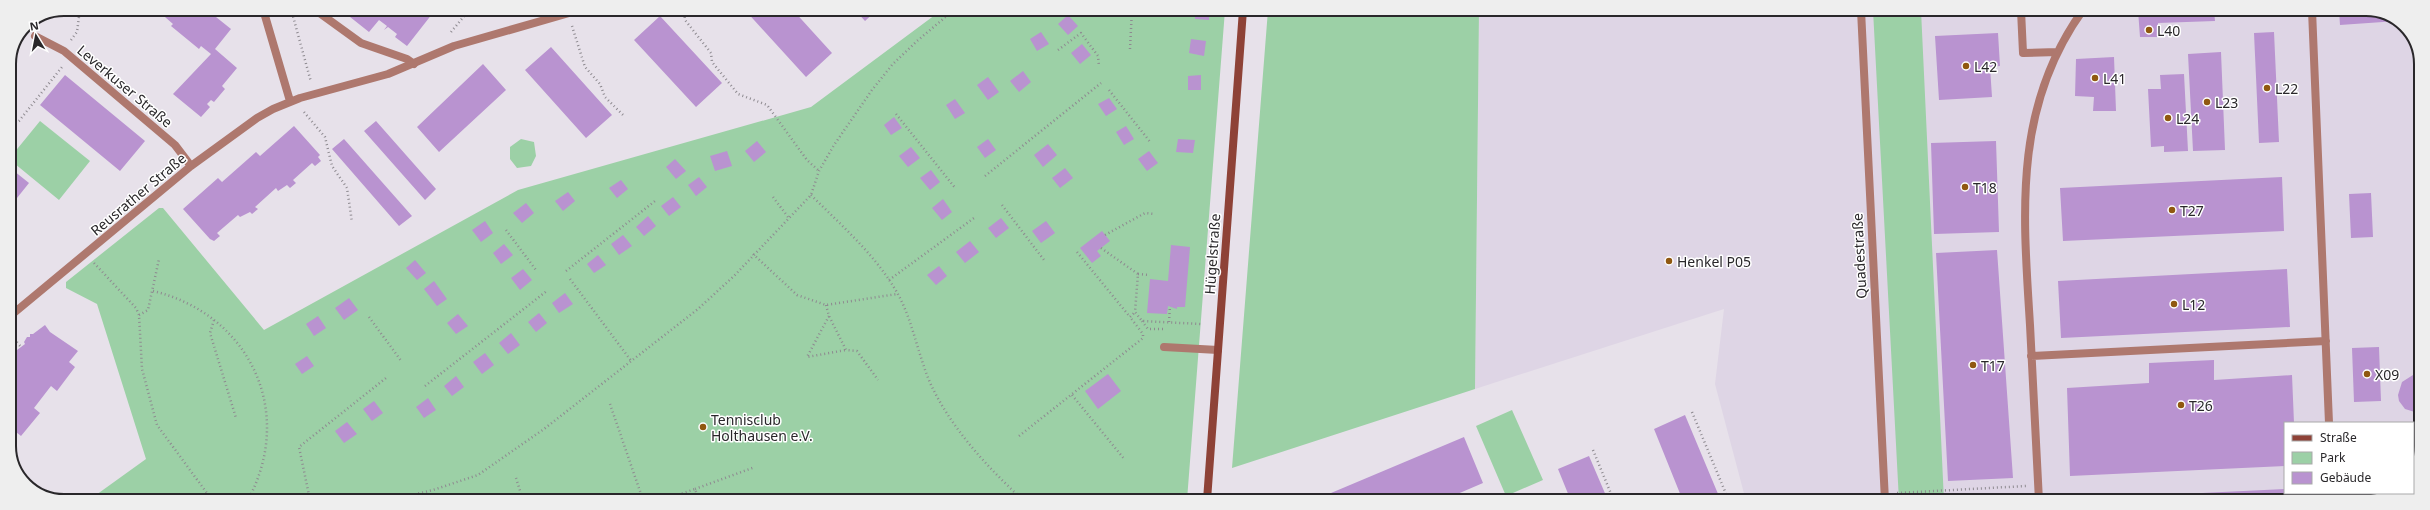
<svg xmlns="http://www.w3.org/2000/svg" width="2430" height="510" viewBox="0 0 2430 510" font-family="'Noto Sans',sans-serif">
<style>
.built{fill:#ded5e5}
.green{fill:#9cd0a6}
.building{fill:#b993d0}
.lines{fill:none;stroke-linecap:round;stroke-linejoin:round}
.path{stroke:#8e8a90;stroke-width:2.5;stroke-dasharray:1 3;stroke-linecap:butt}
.lane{stroke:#ae786e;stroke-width:8}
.street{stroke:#ae786e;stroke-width:8}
.secondary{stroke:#8e4237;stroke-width:8}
.poi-dot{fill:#905810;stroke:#fff;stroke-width:1.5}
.labels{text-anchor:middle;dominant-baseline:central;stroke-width:3;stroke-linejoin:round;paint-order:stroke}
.poi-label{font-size:14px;fill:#29272a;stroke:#fff;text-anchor:start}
.street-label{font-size:14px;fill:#29272a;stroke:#fff}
.rim{fill:none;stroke:#29272a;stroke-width:2}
</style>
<rect width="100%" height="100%" fill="#e7e1ea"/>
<path class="built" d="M1479 10H2377L2407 27 2421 60 2420 457 2413 469V423H2285V493H2388L2366 501H1746L1715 384 1724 309 1475 389Z"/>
<path class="green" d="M943 9 1225 10 1187 500H89L146 459 97 304 66 288V282L159 208H163L264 330 518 190 811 107Z
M1268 10H1479L1475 389 1232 468Z
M1873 10H1921L1944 501H1899Z
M40 121 90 161 59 200 9 159Z
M521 139 534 142 536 156 531 166 517 168 510 159V147Z
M1512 410 1543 480 1506 496 1476 426Z"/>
<path class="building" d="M171 9H206L231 29 215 49 237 68 222 86 225 89 214 102 211 100 207 104 210 107 201 117 173 94 211 54 201 46 199 49 171 26 173 24 165 17Z
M340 9H436L407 46 395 37 397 34 388 27 384 30 387 26 379 20 369 32Z
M744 9H792L832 53 806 77Z
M854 9H878L865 21Z
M1195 9 1209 10V20L1195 19Z
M1944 10H2007L2008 14 1944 17Z
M2043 10H2065V11L2043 12Z
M2138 10H2214L2215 21 2158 23V37H2140Z
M2244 10H2281V15L2244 17Z
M2339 10H2377L2397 21 2340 25Z
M1068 15 1078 26 1068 35 1058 24Z
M660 16 722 83 696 107 634 40Z
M1041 32 1049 44 1037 51 1030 39Z
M2274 32 2279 142 2259 143 2254 33Z
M1998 33 2000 66 1990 67 1992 97 1939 100 1935 36Z
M1191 39 1206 41 1204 56 1189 53Z
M1082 44 1091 55 1080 64 1071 53Z
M551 47 612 115 586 138 525 70Z
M2221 52 2225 150 2193 151 2188 54Z
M2114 57 2116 111H2093L2094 97 2075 96 2076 59Z
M483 64 506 90 439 152 417 127Z
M1023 71 1031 82 1019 92 1010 81Z
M2184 74 2188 151 2164 152V146L2151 147 2148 89H2161L2160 75Z
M65 75 145 141 120 171 40 105Z
M1201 75V90H1188V76Z
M988 77 999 92 988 100 977 85Z
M1109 98 1117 109 1106 116 1098 104Z
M955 99 965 113 955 119 946 105Z
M894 117 902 128 891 135 884 125Z
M376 121 436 189 425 200 364 131Z
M294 126 320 155 318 157 321 161 315 166 312 163 293 180 296 183 290 188 287 185 278 191 276 188 255 207 258 209 252 214 250 212 240 217 238 215 217 233 220 236 214 241 210 239 183 209 218 178 222 182 256 152 260 156Z
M1126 126 1134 139 1124 145 1116 132Z
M344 139 412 216 399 226 332 149Z
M988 139 996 150 985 158 977 147Z
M1178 139 1195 140 1193 153 1176 152Z
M757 141 766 152 754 162 745 151Z
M1996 141 1999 232 1934 234 1931 143Z
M1048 144 1057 155 1043 167 1034 155Z
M911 147 920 158 908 167 899 156Z
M727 151 732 166 715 171 710 156Z
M1149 151 1158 163 1147 171 1138 159Z
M675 159 686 171 676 179 666 167Z
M9 167 29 183 9 208Z
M1065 168 1073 178 1060 188 1052 178Z
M931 170 940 182 930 190 920 178Z
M699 177 707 187 696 196 688 185Z
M2282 177 2284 231 2063 241 2060 188Z
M621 180 628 189 617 198 609 188Z
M568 192 575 201 563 211 555 201Z
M2371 193 2373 237 2351 238 2349 194Z
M673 197 681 207 669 216 661 206Z
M943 199 952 212 942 220 932 208Z
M526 203 534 213 522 223 513 213Z
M648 216 656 226 644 236 636 227Z
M1001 218 1009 228 996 238 988 228Z
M485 221 493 233 481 242 472 230Z
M1046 221 1055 233 1041 243 1032 231Z
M1102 231 1110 241 1097 251 1101 256 1092 263 1080 248Z
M623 235 632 246 619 255 611 244Z
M970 241 979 252 965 263 956 252Z
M504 244 513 255 501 264 493 253Z
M1171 245 1190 247 1185 307H1177V309L1168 306 1167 314 1147 313 1150 279 1168 281Z
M1997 250 2013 478 1948 481 1936 253Z
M598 255 606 265 594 273 587 264Z
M415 260 426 273 417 280 406 268Z
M2417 264H2420V306H2419Z
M939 266 947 276 936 285 927 275Z
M523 269 532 280 520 290 511 278Z
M2287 269 2290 327 2061 338 2058 281Z
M434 281 447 299 437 306 424 289Z
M565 293 573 304 559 313 552 303Z
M349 298 358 310 344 320 335 308Z
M539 313 547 323 536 332 528 322Z
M458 314 468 326 456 334 447 323Z
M318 316 326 328 314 336 306 324Z
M45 325 50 332 78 351 69 362 75 367 57 391 51 386 34 408 40 413 21 436 16 432 9 440V350L12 346 17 350 25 344 24 342 27 337H30V334H33Z
M511 333 520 345 508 354 499 343Z
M2379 347 2381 401 2354 402 2352 348Z
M485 353 494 365 482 374 473 362Z
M307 356 314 366 302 374 295 364Z
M2214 360V380L2292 375 2294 423H2285V466L2070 476 2067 388 2149 383V363Z
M1108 374 1121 391 1098 409 1085 391Z
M2413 375H2420V413H2418L2405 409 2399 401 2398 395 2402 382Z
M456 376 464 387 452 396 444 386Z
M428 398 436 410 424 418 416 407Z
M374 401 383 413 372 421 363 409Z
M1685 415 1721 501H1683L1654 429Z
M347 422 357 434 344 443 335 431Z
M2413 432H2420V455H2413Z
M1464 437 1483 483 1441 501H1312Z
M1589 456 1607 498 1608 501H1571L1558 469Z
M2285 489V493H2299L2300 501 2077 499Z
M2358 493H2387L2366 501H2358Z
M2005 494 2006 501H1967V497Z"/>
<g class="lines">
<path class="path" d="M291 9 311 82
M509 9 517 14
M684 9 685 20 711 53 712 62 738 94 767 105 807 160 819 171
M572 26 585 67 600 84 605 97 624 116
M451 32 470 9
M71 40 77 32 80 9
M1130 49 1132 9
M1058 50 1081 33 1098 56 1099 66
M1109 90 1151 143
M304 112 325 137 332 166 347 188 352 222
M896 114 956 189
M9 128 19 121 62 67
M985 176 1101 83
M811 195C843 227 879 258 900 298 914 326 919 359 932 387 953 430 988 468 1023 500
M773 197 788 217
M1002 205 1044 260
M506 230 536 270
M1105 235 1145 213 1155 214
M1101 248 1138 274 1135 312 1142 321 1201 324
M1077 252 1130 317 1135 312
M753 254 797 295 826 305 897 294
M94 263 136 308 139 315 142 369 157 425 212 500
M566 271 655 201
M1138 274 1150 275
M570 279 632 362
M889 280 974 218
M153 291C249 314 296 411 248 500
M826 305 829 316 846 350 857 351 878 380
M139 315 148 310 159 259
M829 316 807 357 846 350
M369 317 402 362
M214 320 210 333 236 418
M1142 321 1148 329H1164
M1169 322 1170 306
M9 333 21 347
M425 386 548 290
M1072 395 1125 460
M610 404 643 500
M1692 412 1729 501
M1019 436 1143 338V334L1130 317
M1593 450 1614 501
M516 478 523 500
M695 489 755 467
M1897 493 2026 486
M1833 497 1872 495
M310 500 299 447 386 378
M391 500 433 490 478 475 544 429 698 309 734 276 811 195 819 171 834 145 872 90 892 65 917 41 955 9
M663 500 695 489 699 500"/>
<path class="lane" d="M314 9 361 43 407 59 414 64
M2021 10 2023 53 2057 52
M2312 10 2329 423
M1164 347 1218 350
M2031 356 2326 341
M2333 493V501
M2039 501C2036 442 2033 384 2030 325 2023 213 2013 107 2083 10"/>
<path class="street" d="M263 9 290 101
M1861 10 1885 501
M35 36 64 51 175 145 191 166
M9 317 191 166 257 118 273 109 300 98 388 74 454 46 583 9"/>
<path class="secondary" d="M1207 500 1243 10"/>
</g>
<g class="poi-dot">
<circle cx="2149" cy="30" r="4"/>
<circle cx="1966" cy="66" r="4"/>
<circle cx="2095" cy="78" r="4"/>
<circle cx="2267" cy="88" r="4"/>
<circle cx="2207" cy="102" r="4"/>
<circle cx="2168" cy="118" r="4"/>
<circle cx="1965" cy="187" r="4"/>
<circle cx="2172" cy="210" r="4"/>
<circle cx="1669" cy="261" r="4"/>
<circle cx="2174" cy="304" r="4"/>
<circle cx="1973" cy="365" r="4"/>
<circle cx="2367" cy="374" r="4"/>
<circle cx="2181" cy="405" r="4"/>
<circle cx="703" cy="427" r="4"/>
</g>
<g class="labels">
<g class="poi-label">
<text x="2157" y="30">L40</text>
<text x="1974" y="66">L42</text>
<text x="2103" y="78">L41</text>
<text x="2275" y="88">L22</text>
<text x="2215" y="102">L23</text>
<text x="2176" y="118">L24</text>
<text x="1973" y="187">T18</text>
<text x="2180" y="210">T27</text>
<text x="1677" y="261">Henkel P05</text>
<text x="2182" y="304">L12</text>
<text x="1981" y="365">T17</text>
<text x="2375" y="374">X09</text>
<text x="2189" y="405">T26</text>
<text x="711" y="419">Tennisclub<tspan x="711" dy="16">Holthausen e.V.</tspan></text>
</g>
<g class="street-label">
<text transform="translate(125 86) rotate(40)">Leverkuser Straße</text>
<text transform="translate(138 194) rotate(-40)">Reusrather Straße</text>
<text transform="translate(1212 254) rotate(-86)">Hügelstraße</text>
<text transform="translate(1859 256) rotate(-93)">Quadestraße</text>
</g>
</g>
<path d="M0 0H2430V510H0ZM64 16H2366A48 48 0 0 1 2414 64V446A48 48 0 0 1 2366 494H64A48 48 0 0 1 16 446V64A48 48 0 0 1 64 16Z" fill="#eee" fill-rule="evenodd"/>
<path class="rim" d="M64 16H2366A48 48 0 0 1 2414 64V446A48 48 0 0 1 2366 494H64A48 48 0 0 1 16 446V64A48 48 0 0 1 64 16Z"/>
<rect x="2284" y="422" width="130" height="72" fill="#ffffff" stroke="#a9a9aa"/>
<rect x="2292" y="435" width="20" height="6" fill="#8e4237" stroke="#a9a9aa"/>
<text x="2320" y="442" font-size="12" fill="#29272a">Straße</text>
<rect x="2292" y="452" width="20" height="12" fill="#9cd0a6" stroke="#a9a9aa"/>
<text x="2320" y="462" font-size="12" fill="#29272a">Park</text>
<rect x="2292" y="472" width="20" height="12" fill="#b993d0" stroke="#a9a9aa"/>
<text x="2320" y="482" font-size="12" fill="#29272a">Gebäude</text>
<g transform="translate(36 36) rotate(350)" stroke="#ffffff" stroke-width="3" paint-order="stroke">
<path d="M0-3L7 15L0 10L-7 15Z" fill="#29272a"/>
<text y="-6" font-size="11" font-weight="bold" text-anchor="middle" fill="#29272a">N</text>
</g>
</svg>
